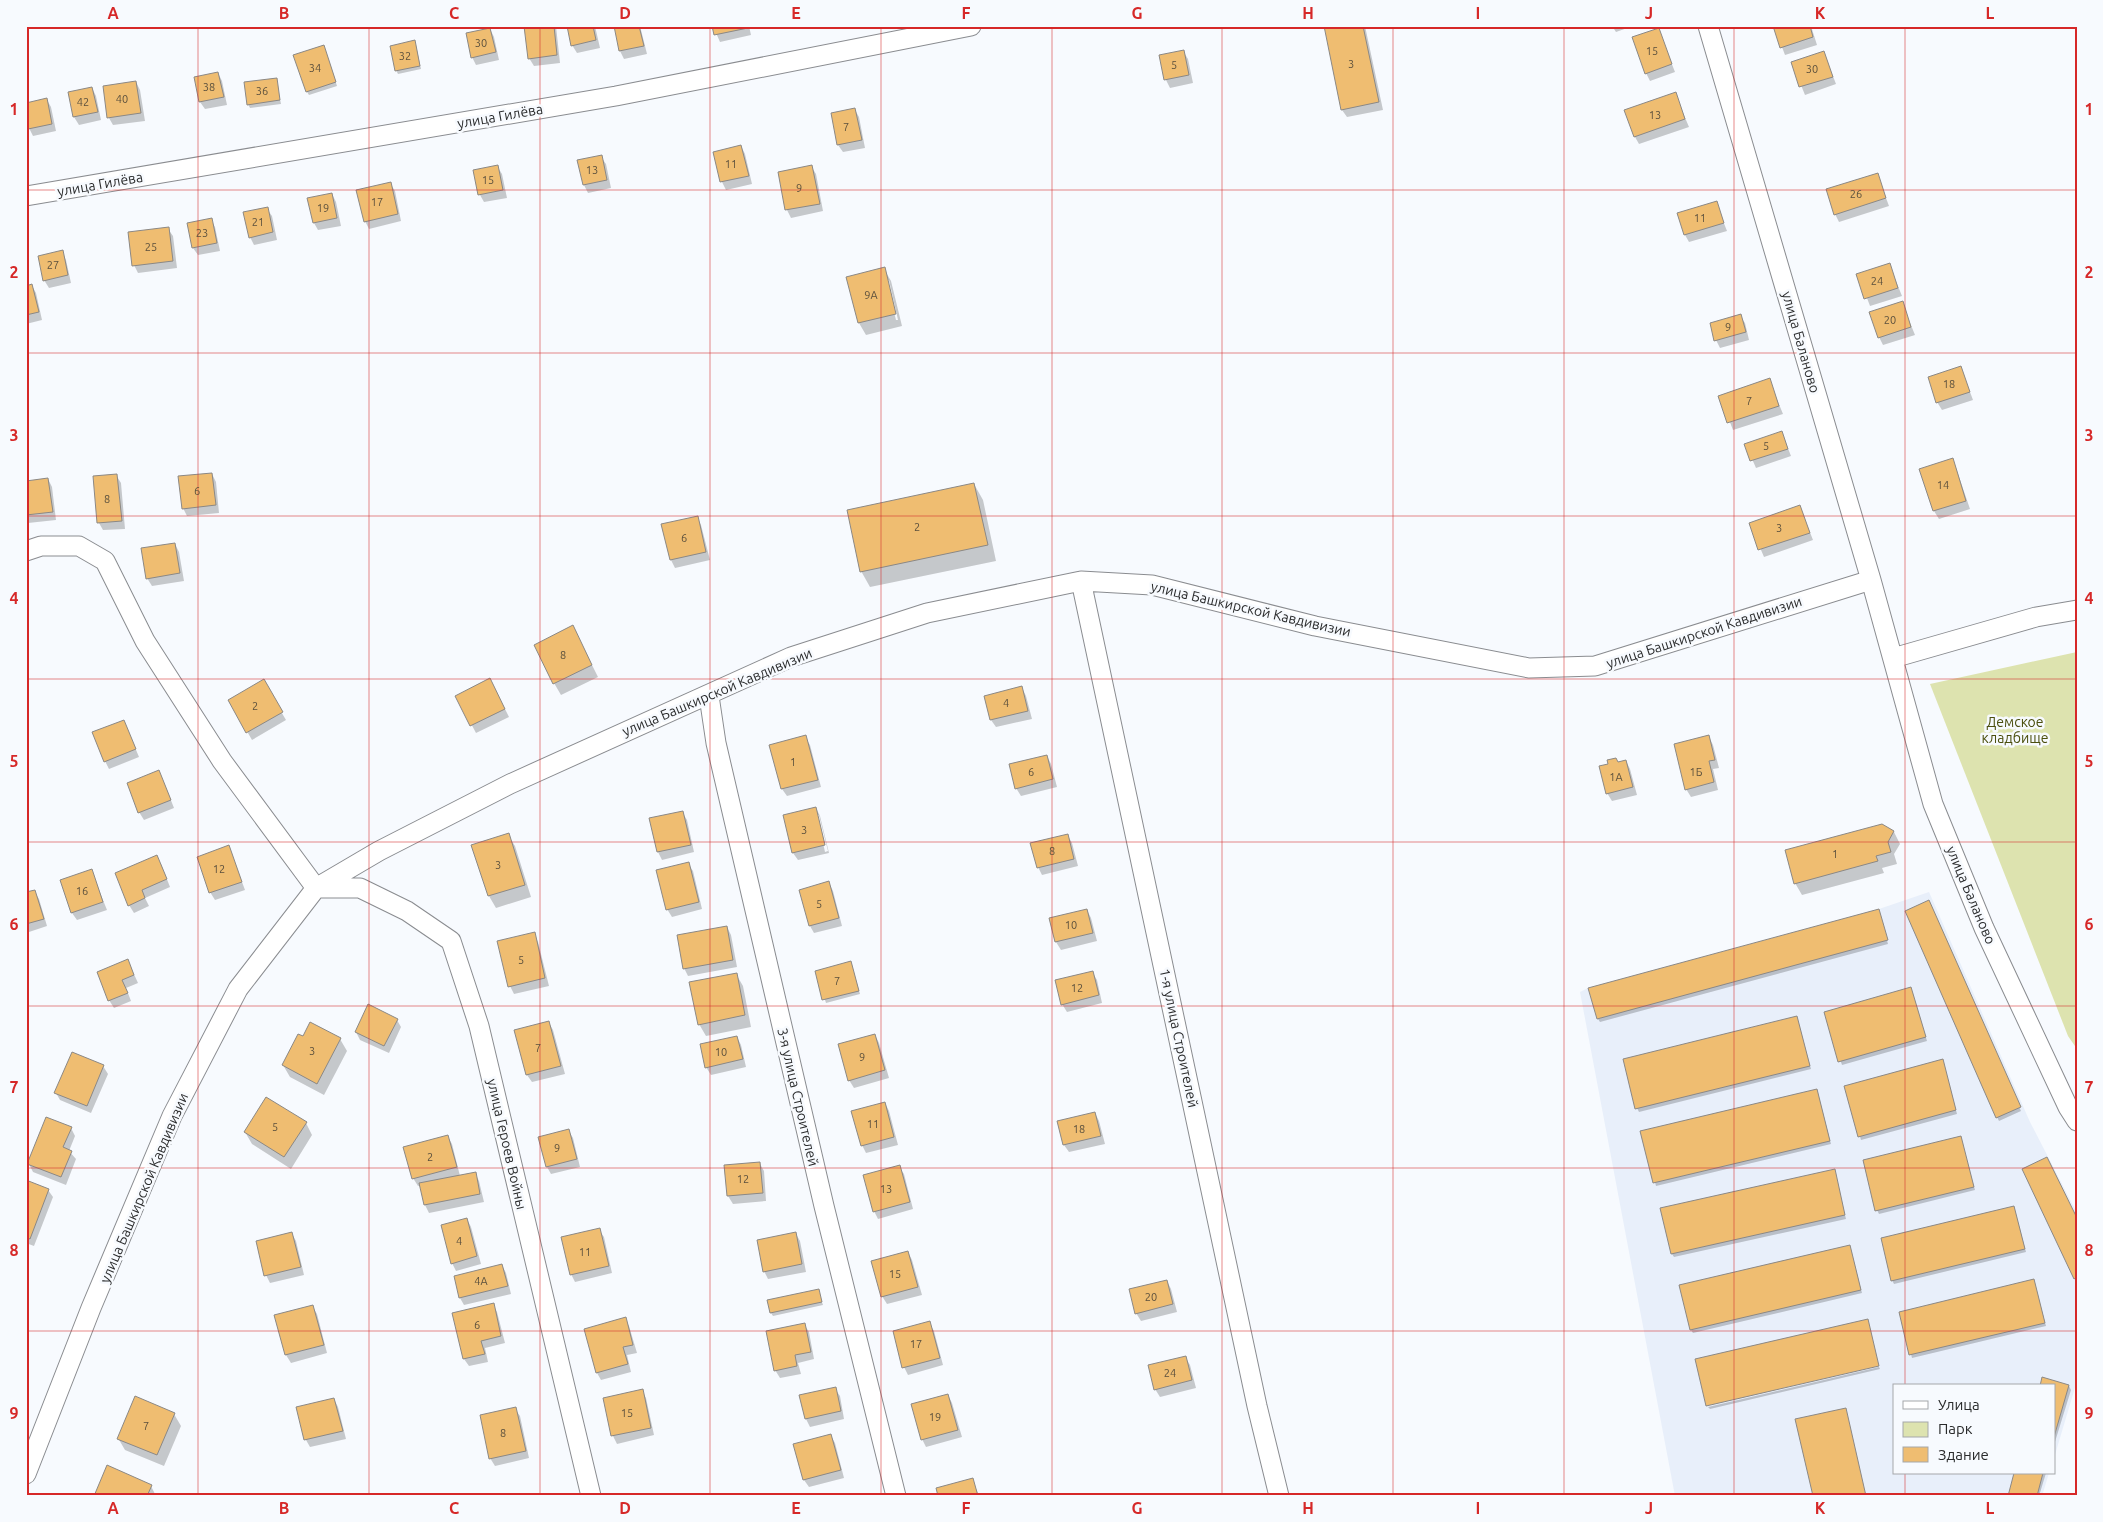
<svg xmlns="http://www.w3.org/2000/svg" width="2103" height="1522" viewBox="0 0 2103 1522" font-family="Ubuntu,sans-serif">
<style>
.built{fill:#e8effa}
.green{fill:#dde3af}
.shadow{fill:#0003;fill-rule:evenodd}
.building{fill:#efbd71;stroke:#8b8885}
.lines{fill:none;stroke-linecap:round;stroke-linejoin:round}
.street-casing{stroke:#8a8c90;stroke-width:21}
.street{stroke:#fff;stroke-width:19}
.grid{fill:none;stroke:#d62828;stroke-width:1;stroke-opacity:0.55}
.labels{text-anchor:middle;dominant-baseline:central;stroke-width:5;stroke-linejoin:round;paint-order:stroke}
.number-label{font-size:11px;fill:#5b503d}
.street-label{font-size:14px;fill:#2a2b2c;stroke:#f7fafe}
.park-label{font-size:14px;fill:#4b4f0e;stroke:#f7fafe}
.neatline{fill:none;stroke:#d62828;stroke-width:2}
.grid-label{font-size:16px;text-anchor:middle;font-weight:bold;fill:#d62828}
</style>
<rect width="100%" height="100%" fill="#f7fafe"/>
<path class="built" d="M1929 892 2030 1122 2077 1213V1381L2054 1458V1386H1894V1473H2049L2042 1496H1675L1580 992 1588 988 1879 909Z"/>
<path class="green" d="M2077 652V1049L2068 1036 1930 684Z"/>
<path class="shadow" d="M526 26H556L560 63 534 66 529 58Z
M569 26H595L600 48 577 53 572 45Z
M620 26H640L647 54 624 59 620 51 615 27Z
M713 26H749L751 35 720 42Z
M770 26H784L771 29Z
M1325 26H1365L1383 110 1347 117 1342 110Z
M1612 26H1633L1616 32Z
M1774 26H1811L1817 45 1785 55Z
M490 29 494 37 499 60 476 65 472 57Z
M1658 29 1675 72 1650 81 1646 73Z
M416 45 421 69 398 74 396 70Z
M325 49 337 86 309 95 307 92Z
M1183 51 1188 59 1193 83 1170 88 1166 80 1161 56Z
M1824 53 1836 84 1805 95 1792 63Z
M218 73 222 81 227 105 205 109 200 102Z
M276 79 281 104 250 108 248 104Z
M136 82 140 90 145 121 113 125 109 118Z
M92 88 96 96 101 120 79 125 74 117 69 93Z
M1675 94 1689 127 1639 144 1635 137Z
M47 100 51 107 56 131 33 136 29 128 26 104Z
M855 110 859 117 865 148 843 152 838 145Z
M741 146 745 154 752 184 726 190 722 182 715 153Z
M601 157 606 164 611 188 588 193 584 185 579 161Z
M497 166 502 174 507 198 484 202 480 195Z
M811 166 816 174 823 211 791 218 787 210 779 172Z
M1877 174 1889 206 1839 222 1835 214Z
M390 183 395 191 401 221 369 229 365 221Z
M332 194 336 202 341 226 318 230 314 223 309 199Z
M1716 203 1727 231 1689 242 1685 235Z
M267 209 272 216 277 240 254 245 250 237Z
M211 220 215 227 220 251 198 255 193 248Z
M168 229 173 236 177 268 138 273 134 265Z
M62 252 66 260 71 283 49 288 44 280Z
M1889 264 1902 296 1870 306 1858 274Z
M884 269 891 281 902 326 866 335 859 323 848 278ZM886 280H889L898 320H896Z
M32 286 36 293 42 320 26 324V287Z
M1902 303 1915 335 1883 345 1879 337Z
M1740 316 1745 323 1749 340 1720 348 1716 340Z
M1961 368 1973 400 1942 410 1937 402Z
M1769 380 1783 414 1733 430 1720 397Z
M1782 433 1791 456 1756 468 1746 445Z
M1952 460 1956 468 1970 509 1939 519 1934 511 1921 470Z
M212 474 216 482 219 513 187 516 183 508Z
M116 475 121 483 125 529 103 530 99 523Z
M48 479 52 487 56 520 28 523 26 520V482Z
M974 484 983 500 996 561 870 587 861 571Z
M1800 507 1813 540 1764 557 1750 524Z
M697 517 701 525 710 560 675 568 671 560 662 525Z
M175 544 179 552 184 581 152 586 147 578Z
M579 639 598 677 561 695 554 683Z
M263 681 286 720 252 740 229 700Z
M494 687 509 717 476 733 457 697Z
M1022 688 1026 696 1032 719 996 727 991 720Z
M124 721 139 757 109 769 105 761Z
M805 737 810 745 821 787 787 796 782 789 771 746Z
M1709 737 1713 745 1719 768 1713 769 1718 790 1691 797 1686 789Z
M1047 756 1051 764 1057 787 1021 796 1016 788Z
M1626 761 1630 769 1637 795 1612 801 1607 793 1610 765Z
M163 780 174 808 144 820 139 812Z
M816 808 820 816 829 853 798 860 793 853ZM817 815H819L828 851 825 852Z
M682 812 687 820 694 852 662 860 658 852 650 819Z
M1881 825 1894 832 1900 844 1894 854 1897 864 1882 868 1884 873 1802 895 1795 883Z
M508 835 515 846 531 897 496 908 489 896 473 845Z
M1068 836 1072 843 1078 866 1042 875 1038 867Z
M229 847 245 890 215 900 210 892Z
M161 864 170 887 145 898 149 906 134 913 129 905Z
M688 864 693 871 702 909 672 917 667 909Z
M91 870 107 910 77 920 72 913Z
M829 883 833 891 842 926 814 933 810 926Z
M34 891 39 899 47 926 26 933V894Z
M1931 905 2021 1111 1999 1121 1997 1117Z
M1087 910 1091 918 1097 941 1061 950 1056 942 1051 919Z
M1878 910 1888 944 1600 1022 1598 1019Z
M727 927 731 935 737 967 688 976 684 968Z
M534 934 538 942 549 986 514 994 510 986Z
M128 961 138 983 126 988 131 1001 114 1008 109 1000Z
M851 962 860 994 826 1003 816 971Z
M1092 972 1097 980 1102 1003 1067 1012 1062 1004Z
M736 974 743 986 751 1027 706 1036 699 1024Z
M1911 988 1927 1041 1842 1065 1825 1013Z
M1797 1017 1811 1069 1639 1112 1637 1108Z
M397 1020 401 1027 389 1053 360 1040 356 1032Z
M549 1023 553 1030 565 1074 532 1082 527 1075Z
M875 1035 879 1043 889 1078 854 1088 849 1080Z
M737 1037 741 1045 746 1067 711 1075 706 1067Z
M303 1038 340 1039 347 1051 324 1095 290 1077 283 1065Z
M1944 1064 1957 1114 1861 1140 1846 1087Z
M103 1066 108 1074 91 1113 60 1100 56 1093Z
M1817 1090 1831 1144 1656 1186 1642 1132Z
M885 1103 889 1111 898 1145 866 1153 862 1145Z
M1095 1113 1099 1121 1105 1144 1069 1152 1064 1145 1059 1122Z
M306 1123 312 1135 291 1169 252 1144 245 1132Z
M71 1128 75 1136 69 1151 76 1159 66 1185 33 1172 29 1164Z
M568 1130 573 1138 580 1167 551 1174 547 1167 539 1138Z
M448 1137 452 1144 460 1176 475 1173 479 1181 484 1202 429 1213 425 1205 421 1185 418 1186 413 1178Z
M1960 1137 1975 1190 1879 1214 1877 1210Z
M760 1164 764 1171 766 1201 733 1204 728 1196Z
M899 1167 904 1174 913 1209 878 1219 874 1211Z
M1834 1171 1846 1219 1674 1257 1672 1254 1662 1209Z
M26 1181 48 1190 53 1197 34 1246 26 1243Z
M2014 1207 2026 1252 1894 1284 1892 1280Z
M467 1219 471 1227 481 1264 456 1271 452 1263Z
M599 1230 604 1237 612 1273 575 1282 571 1274Z
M292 1234 296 1241 304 1275 270 1283 266 1275Z
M796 1234 800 1241 806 1272 768 1279 764 1271Z
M1850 1246 1862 1293 1693 1333 1691 1330Z
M908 1252 912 1260 922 1295 887 1304 882 1296Z
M502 1265 506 1273 511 1294 464 1305 460 1298Z
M1167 1281 1171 1289 1177 1312 1141 1321 1136 1313Z
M2034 1281 2046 1326 1912 1358 1900 1313Z
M818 1291 823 1305 773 1316 771 1313 769 1301Z
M493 1305 497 1312 505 1343 485 1348 488 1362 469 1366 464 1359 453 1314Z
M312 1306 317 1314 327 1353 291 1363 286 1355 276 1316Z
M625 1319 629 1326 637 1353 627 1355 631 1372 601 1380 597 1373Z
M929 1323 934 1331 943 1365 908 1375 904 1367Z
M804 1324 809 1332 814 1359 798 1363 801 1374 780 1378 775 1370Z
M1185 1357 1190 1365 1196 1388 1160 1397 1155 1389Z
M1879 1367 1880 1369 1710 1409 1708 1407Z
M2043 1379 2069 1386 2071 1390 2054 1445V1386Z
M835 1389 840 1396 844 1419 810 1427 806 1419 801 1396Z
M642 1391 646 1398 654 1435 617 1444 613 1436 604 1399Z
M948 1395 952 1403 962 1437 926 1447 922 1439Z
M334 1399 338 1407 346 1439 310 1447 306 1440 298 1408Z
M515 1409 520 1416 529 1458 495 1466 490 1458Z
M174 1414 181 1426 164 1466 125 1450 118 1438Z
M831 1436 835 1443 844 1478 809 1487 804 1480Z
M2015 1473H2046L2039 1496H2009Z
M972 1479 979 1496H939Z
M151 1486 156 1496H95Z"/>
<path class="building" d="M524 26H554L557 55 528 59Z
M567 26H593L596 40 571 46Z
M614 26H639L644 46 619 51Z
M712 26H747L748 28 714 35Z
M1324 26H1363L1379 102 1341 110Z
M1773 26H1810L1813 37 1780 48Z
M490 28 496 52 471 58 466 33Z
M1659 28 1672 64 1645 74 1632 37Z
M415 40 420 66 395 71 390 46Z
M324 45 336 82 306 92 293 55Z
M1184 50 1189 75 1164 80 1159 55Z
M1824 51 1833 77 1799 87 1791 62Z
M218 72 224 97 199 102 194 77Z
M277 78 280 100 247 105 244 82Z
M136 81 141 113 107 118 103 86Z
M92 87 98 112 73 117 68 92Z
M1676 92 1685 119 1634 137 1624 110Z
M47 98 52 124 28 129 26 103Z
M855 108 862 140 837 145 831 113Z
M741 145 749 176 720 182 713 152Z
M602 155 607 180 583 185 577 160Z
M498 165 503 190 478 195 473 170Z
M812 165 820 204 785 210 778 172Z
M1878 173 1886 198 1834 215 1826 189Z
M391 182 398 214 364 222 356 190Z
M332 193 337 218 313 223 307 198Z
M1717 201 1724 223 1684 235 1677 213Z
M268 207 273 232 249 238 243 212Z
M212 218 217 243 192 248 187 223Z
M169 227 173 261 132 266 128 232Z
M63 250 68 275 43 281 38 256Z
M1890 263 1898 288 1864 299 1856 274Z
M885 267 896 314 858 323 846 277Z
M32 284 39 312 26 315V286Z
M1903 301 1911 327 1878 338 1869 312Z
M1741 314 1746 332 1714 341 1710 323Z
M1961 366 1970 392 1936 403 1928 377Z
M1770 378 1779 406 1727 423 1718 396Z
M1782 431 1788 449 1750 461 1744 444Z
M1953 458 1966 501 1933 511 1919 469Z
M212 473 216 505 182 509 178 476Z
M117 474 122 521 97 523 93 476Z
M48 478 53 512 26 515V481Z
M974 483 988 545 860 572 847 510Z
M1800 505 1810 533 1758 550 1749 523Z
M698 516 706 552 670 560 661 524Z
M175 543 180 573 146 579 141 548Z
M573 625 592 665 553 684 534 645Z
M490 678 505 709 470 726 455 696Z
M264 679 283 712 246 733 228 700Z
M1022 686 1028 711 990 720 984 696Z
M124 720 136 749 104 762 92 732Z
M806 735 818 780 781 789 769 745Z
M1709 735 1715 760 1709 761 1714 782 1685 790 1674 744Z
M1047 755 1053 779 1015 789 1009 764Z
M1616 758 1618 762 1626 760 1633 787 1606 794 1599 766 1608 764 1607 760Z
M159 770 171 800 138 813 127 783Z
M816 807 825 845 792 853 783 815Z
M683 811 691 845 657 852 649 818Z
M1882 824 1894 831 1888 842 1891 852 1876 856 1878 861 1794 884 1785 850Z
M509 833 525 885 488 896 471 845Z
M1068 834 1074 859 1037 868 1030 843Z
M229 845 242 882 209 893 197 857Z
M157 855 167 879 142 890 145 898 128 906 115 873Z
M689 862 699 902 666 910 656 870Z
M92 869 103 902 71 913 60 880Z
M829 881 839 918 809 926 799 890Z
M35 890 44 919 26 924V892Z
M1929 900 2021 1107 1996 1118 1905 911Z
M1087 909 1093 933 1055 942 1049 918Z
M1879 909 1888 940 1597 1019 1588 988Z
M727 926 733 960 683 969 677 935Z
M535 932 545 978 508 987 497 941Z
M128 959 134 975 122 980 128 993 108 1001 97 972Z
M851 961 859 991 822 1000 815 971Z
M1093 971 1099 995 1061 1005 1055 980Z
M737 973 745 1015 698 1025 689 982Z
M1911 987 1926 1037 1838 1062 1824 1012Z
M368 1004 398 1019 384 1046 355 1032Z
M1797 1016 1810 1066 1635 1109 1623 1059Z
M549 1021 561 1066 526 1075 514 1030Z
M310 1022 341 1038 317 1084 282 1065 298 1034 303 1036Z
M875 1034 885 1070 848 1081 838 1044Z
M737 1036 743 1059 705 1068 700 1044Z
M72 1052 104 1065 87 1106 54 1093Z
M1943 1059 1956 1110 1858 1137 1844 1086Z
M1817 1089 1830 1141 1653 1183 1640 1131Z
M266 1097 307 1122 284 1157 244 1132Z
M885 1102 894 1137 861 1146 851 1111Z
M1095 1112 1101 1136 1063 1145 1057 1121Z
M46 1117 72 1127 63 1147 72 1151 61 1177 27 1164Z
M569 1129 577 1159 546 1167 538 1137Z
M448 1135 457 1167 412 1179 403 1147Z
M1961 1136 1974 1187 1875 1211 1863 1160Z
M2047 1157 2077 1218V1277L2074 1279 2022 1169Z
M760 1162 763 1193 727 1196 724 1165Z
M900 1165 910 1202 873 1212 863 1175Z
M1835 1169 1845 1215 1671 1254 1660 1208Z
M476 1172 480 1194 424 1205 419 1183Z
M26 1180 49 1189 30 1239 26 1237Z
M2014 1206 2025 1249 1891 1281 1881 1238Z
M467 1218 477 1256 451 1264 441 1225Z
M600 1228 609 1266 570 1275 561 1237Z
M292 1232 301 1267 264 1276 256 1241Z
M796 1232 802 1264 763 1272 757 1240Z
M1850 1245 1861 1290 1690 1330 1679 1285Z
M908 1251 918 1287 881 1297 871 1261Z
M502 1264 508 1286 459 1298 454 1276Z
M2034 1279 2045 1323 1909 1355 1899 1312Z
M1167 1280 1173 1304 1135 1314 1129 1289Z
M819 1289 822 1302 770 1313 767 1300Z
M494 1303 501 1336 481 1341 485 1354 463 1359 452 1313Z
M313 1305 324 1345 285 1355 274 1315Z
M626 1317 633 1345 623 1347 628 1364 596 1373 584 1329Z
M1868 1319 1879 1366 1706 1406 1695 1359Z
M930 1321 940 1358 902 1368 893 1331Z
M805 1323 811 1352 795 1355 797 1366 774 1371 766 1331Z
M1186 1356 1192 1380 1154 1390 1148 1365Z
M2042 1377 2069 1385 2054 1437V1386H2040Z
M836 1387 841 1411 805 1419 799 1395Z
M643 1389 651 1428 611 1436 603 1398Z
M948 1394 958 1430 921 1440 911 1404Z
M135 1396 175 1413 157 1455 117 1439Z
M334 1398 343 1431 304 1440 296 1407Z
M516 1407 526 1451 489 1459 480 1415Z
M1846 1408 1866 1496H1813L1795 1419Z
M831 1434 841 1470 803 1480 793 1444Z
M107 1465 152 1485 147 1496H94Z
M2014 1473H2043L2037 1496H2008Z
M973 1478 978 1496H938L936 1488Z"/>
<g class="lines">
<g class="street-casing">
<path id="street" d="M1708 26 1871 580 1933 804 1984 928 2068 1107 2077 1121
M26 196 616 96 971 26
M26 551 41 546H79L105 561 145 641 222 761 316 888
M1081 581 1257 1406 1279 1496
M1893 658 2036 617 2077 610
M709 696 716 743 824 1206 896 1496
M317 888H360L407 911 451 941 479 1026 591 1496
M26 1474 91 1308 172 1116 238 989 316 888 379 851 510 784 791 657 927 613 1081 581 1152 585 1315 626 1529 668 1595 666 1871 580"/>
</g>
<use href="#street" class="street"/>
</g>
<path class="grid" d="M198 26V1496M369 26V1496M540 26V1496M710 26V1496M881 26V1496M1052 26V1496M1222 26V1496M1393 26V1496M1564 26V1496M1734 26V1496M1905 26V1386M26 190H2077M26 353H2077M26 516H2077M26 679H2077M26 842H2077M26 1006H2077M26 1168H2077M26 1331H2077M1905 1473V1496"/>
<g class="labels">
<g class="number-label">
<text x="481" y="43">30</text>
<text x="1652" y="51">15</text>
<text x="405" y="56">32</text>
<text x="1351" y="64">3</text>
<text x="1174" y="65">5</text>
<text x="315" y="68">34</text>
<text x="1812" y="69">30</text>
<text x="209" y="87">38</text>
<text x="262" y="91">36</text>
<text x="122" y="99">40</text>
<text x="83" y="102">42</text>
<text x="1655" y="115">13</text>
<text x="846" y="127">7</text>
<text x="731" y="164">11</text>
<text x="592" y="170">13</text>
<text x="488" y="180">15</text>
<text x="799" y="188">9</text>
<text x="1856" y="194">26</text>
<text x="377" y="202">17</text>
<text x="323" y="208">19</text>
<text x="1700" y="218">11</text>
<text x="258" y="222">21</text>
<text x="202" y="233">23</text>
<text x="151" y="247">25</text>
<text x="53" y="265">27</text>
<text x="1877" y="281">24</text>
<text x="871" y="295">9А</text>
<text x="1890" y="320">20</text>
<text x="1728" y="327">9</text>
<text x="1949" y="384">18</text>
<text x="1749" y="401">7</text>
<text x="1766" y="446">5</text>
<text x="1943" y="485">14</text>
<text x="197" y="491">6</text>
<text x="107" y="499">8</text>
<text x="917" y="527">2</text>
<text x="1779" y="528">3</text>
<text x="684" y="538">6</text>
<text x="563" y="655">8</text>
<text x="1006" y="703">4</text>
<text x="255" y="706">2</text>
<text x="793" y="762">1</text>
<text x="1031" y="772">6</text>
<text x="1696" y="772">1Б</text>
<text x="1616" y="777">1А</text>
<text x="804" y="830">3</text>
<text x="1052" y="851">8</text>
<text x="1835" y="854">1</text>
<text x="498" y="865">3</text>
<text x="219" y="869">12</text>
<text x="82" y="891">16</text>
<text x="819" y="904">5</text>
<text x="1071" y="925">10</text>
<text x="521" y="960">5</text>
<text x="837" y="981">7</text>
<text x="1077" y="988">12</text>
<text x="538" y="1048">7</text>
<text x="312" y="1051">3</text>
<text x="721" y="1052">10</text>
<text x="862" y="1057">9</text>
<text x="873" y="1124">11</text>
<text x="275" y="1127">5</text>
<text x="1079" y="1129">18</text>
<text x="557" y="1148">9</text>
<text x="430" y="1157">2</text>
<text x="743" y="1179">12</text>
<text x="886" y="1189">13</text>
<text x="459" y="1241">4</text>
<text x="585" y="1252">11</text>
<text x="895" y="1274">15</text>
<text x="481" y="1281">4А</text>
<text x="1151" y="1297">20</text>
<text x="477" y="1325">6</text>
<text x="916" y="1344">17</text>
<text x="1170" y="1373">24</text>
<text x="627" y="1413">15</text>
<text x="935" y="1417">19</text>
<text x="146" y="1426">7</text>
<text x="503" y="1433">8</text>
</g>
<g class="street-label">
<text transform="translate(500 116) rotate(-10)">улица Гилёва</text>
<text transform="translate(100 184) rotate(-10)">улица Гилёва</text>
<text transform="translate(1801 342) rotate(74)">улица Баланово</text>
<text transform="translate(1251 609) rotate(13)">улица Башкирской Кавдивизии</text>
<text transform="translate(1704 632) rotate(-18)">улица Башкирской Кавдивизии</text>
<text transform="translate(717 692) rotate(-23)">улица Башкирской Кавдивизии</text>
<text transform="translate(1971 895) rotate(67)">улица Баланово</text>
<text transform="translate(1179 1038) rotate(78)">1-я улица Строителей</text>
<text transform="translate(798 1097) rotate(77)">3-я улица Строителей</text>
<text transform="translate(507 1144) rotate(77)">улица Героев Войны</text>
<text transform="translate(144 1188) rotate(-67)">улица Башкирской Кавдивизии</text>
</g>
<g class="park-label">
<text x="2015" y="722">Демское<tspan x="2015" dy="16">кладбище</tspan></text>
</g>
</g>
<rect width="2103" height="1522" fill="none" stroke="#f7fafe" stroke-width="55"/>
<rect x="1893" y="1384" width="162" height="90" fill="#f7fafe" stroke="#a5a7aa"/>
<rect x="1903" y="1401" width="25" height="8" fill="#ffffff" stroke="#a5a7aa"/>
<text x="1938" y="1410" font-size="15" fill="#2a2b2c">Улица</text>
<rect x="1903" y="1422" width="25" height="15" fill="#dde3af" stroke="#a5a7aa"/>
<text x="1938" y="1434" font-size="15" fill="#2a2b2c">Парк</text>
<rect x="1903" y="1447" width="25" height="15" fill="#efbd71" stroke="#a5a7aa"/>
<text x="1938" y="1460" font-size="15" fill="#2a2b2c">Здание</text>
<rect x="28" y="28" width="2048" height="1466" class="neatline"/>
<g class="grid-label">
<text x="113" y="19">A</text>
<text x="284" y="19">B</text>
<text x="454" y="19">C</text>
<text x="625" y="19">D</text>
<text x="796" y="19">E</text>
<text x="966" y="19">F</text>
<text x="1137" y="19">G</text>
<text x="1308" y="19">H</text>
<text x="1478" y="19">I</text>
<text x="1649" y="19">J</text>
<text x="1820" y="19">K</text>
<text x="1990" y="19">L</text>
<text x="14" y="115">1</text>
<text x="2089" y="115">1</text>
<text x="14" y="278">2</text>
<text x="2089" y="278">2</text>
<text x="14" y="441">3</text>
<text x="2089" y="441">3</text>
<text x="14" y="604">4</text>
<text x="2089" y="604">4</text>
<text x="14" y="767">5</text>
<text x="2089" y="767">5</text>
<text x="14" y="930">6</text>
<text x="2089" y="930">6</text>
<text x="14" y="1093">7</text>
<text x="2089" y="1093">7</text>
<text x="14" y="1256">8</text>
<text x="2089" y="1256">8</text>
<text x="14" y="1419">9</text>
<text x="2089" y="1419">9</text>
<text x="113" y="1514">A</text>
<text x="284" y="1514">B</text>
<text x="454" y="1514">C</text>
<text x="625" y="1514">D</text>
<text x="796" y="1514">E</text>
<text x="966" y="1514">F</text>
<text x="1137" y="1514">G</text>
<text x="1308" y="1514">H</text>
<text x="1478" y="1514">I</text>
<text x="1649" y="1514">J</text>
<text x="1820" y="1514">K</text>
<text x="1990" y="1514">L</text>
</g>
</svg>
